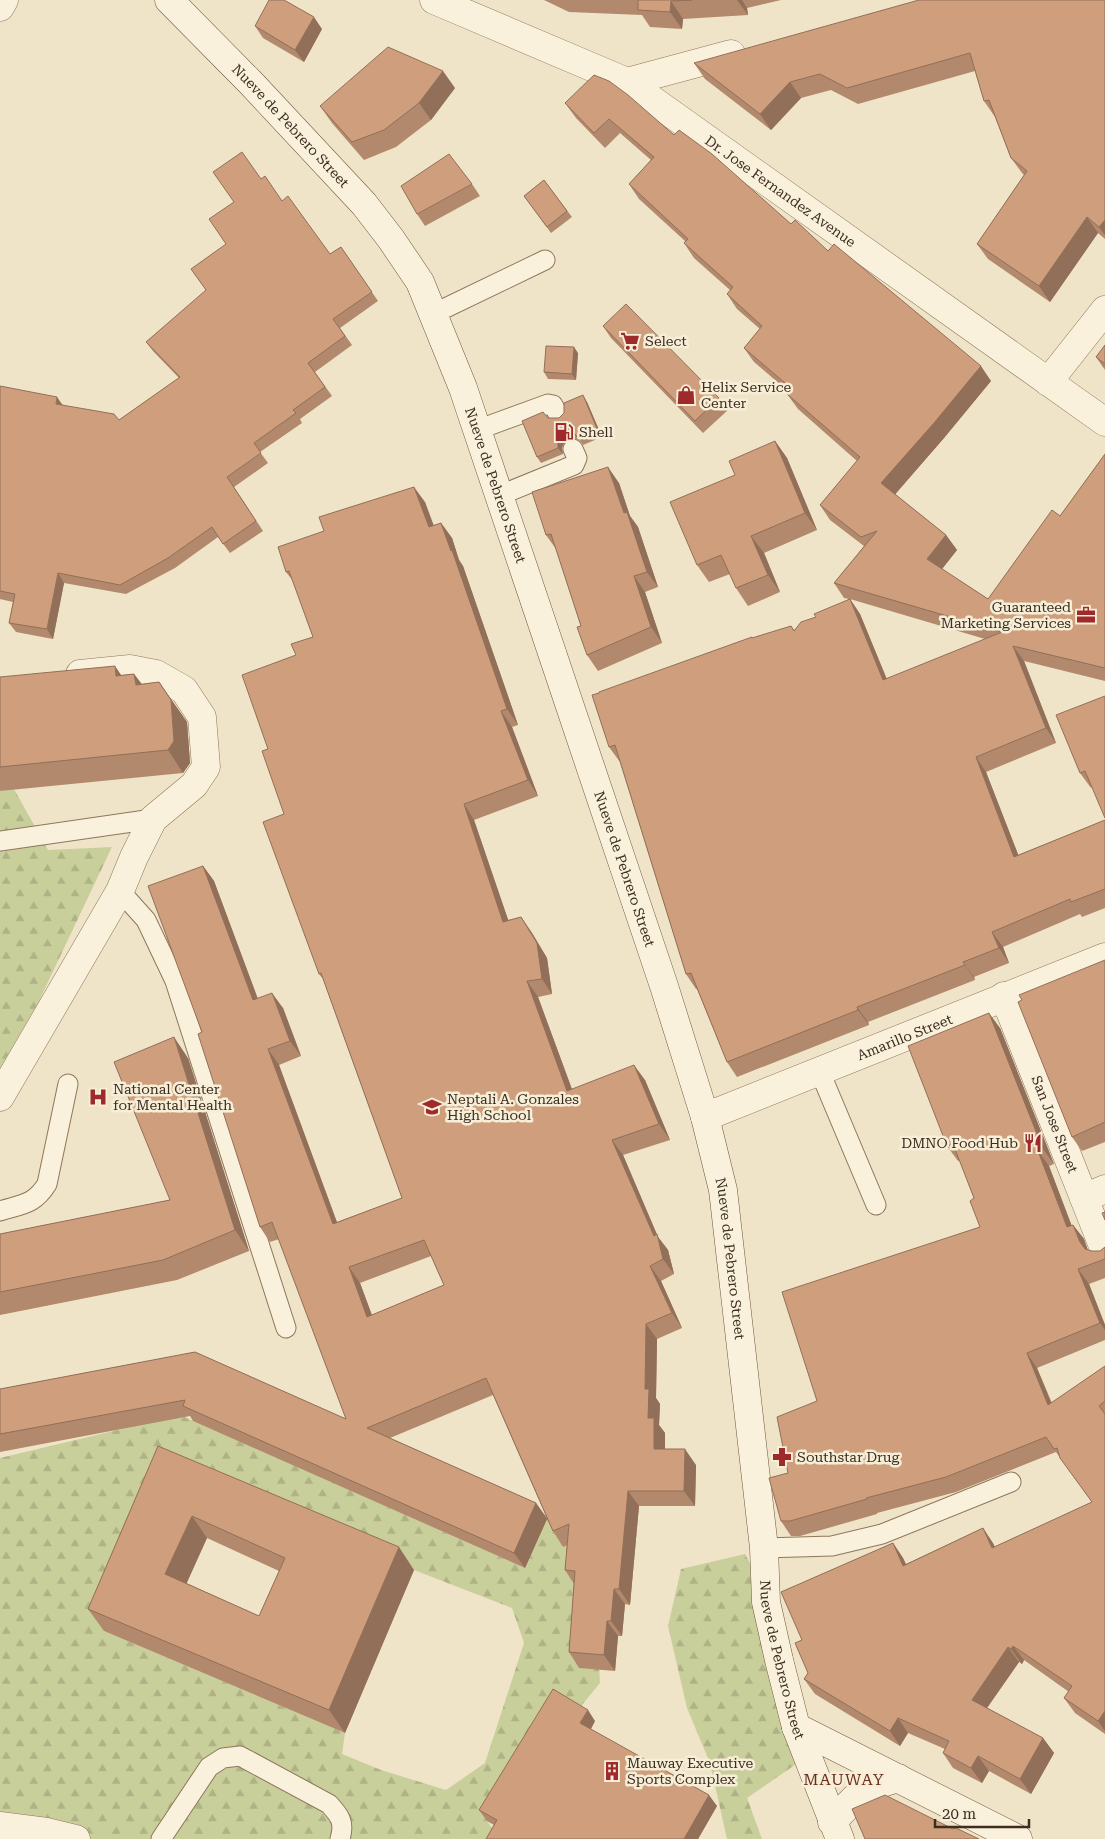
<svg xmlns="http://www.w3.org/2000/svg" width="1105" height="1839" viewBox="0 0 1105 1839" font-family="'Roboto Serif',serif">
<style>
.forest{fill:url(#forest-firs);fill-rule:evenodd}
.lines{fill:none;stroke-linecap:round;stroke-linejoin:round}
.service-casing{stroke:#8d765c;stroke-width:21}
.minor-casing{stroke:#8d765c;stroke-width:29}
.tertiary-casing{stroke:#8d765c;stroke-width:29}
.secondary-casing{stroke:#6f573f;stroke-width:29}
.service{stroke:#faf1dc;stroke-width:19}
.minor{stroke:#faf1dc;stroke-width:28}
.tertiary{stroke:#faf1dc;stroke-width:28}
.secondary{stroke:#faf1dc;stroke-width:28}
.wall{fill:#b2896c;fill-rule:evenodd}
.shaded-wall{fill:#916f58}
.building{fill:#cf9f7d;stroke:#916f58;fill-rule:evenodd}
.labels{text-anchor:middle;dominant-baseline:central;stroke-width:5;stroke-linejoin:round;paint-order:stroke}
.street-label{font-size:14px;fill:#3d2e20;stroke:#f7eed8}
.poi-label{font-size:14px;fill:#3d2e20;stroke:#f7eed8;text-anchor:start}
.quarter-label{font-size:16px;letter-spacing:1px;fill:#6b2e1e;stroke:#f7eed8}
</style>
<defs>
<pattern id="forest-firs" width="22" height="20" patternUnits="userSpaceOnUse" patternTransform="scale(1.25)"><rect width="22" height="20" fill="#c9cf9b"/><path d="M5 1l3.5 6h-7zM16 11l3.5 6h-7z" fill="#aeb285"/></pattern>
</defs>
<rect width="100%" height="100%" fill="#f0e4c8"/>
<path class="forest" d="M14 789 48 850 112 847 38 1003 0 1068V791Z
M180 1415 525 1568 543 1515 581 1499 595 1596 600 1683 487 1821 500 1839H0V1458ZM173 1468 414 1570 512 1608 524 1643 485 1763 446 1790 381 1770 342 1754 345 1733 104 1631Z
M745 1554 760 1581 802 1760 747 1798 762 1839H727L710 1763 687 1708 668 1626 681 1569Z"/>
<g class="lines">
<g class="service-casing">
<path id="service" d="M433 314 545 260
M477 430 548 404 553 405 558 414
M498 496 574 465 577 458 573 449
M0 841 153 819
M120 891 146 920 175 981 286 1328
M820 1072 876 1205
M0 1211C22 1204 34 1205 47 1184L68 1084
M764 1548 832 1546 882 1534 1011 1482
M161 1839 209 1767 223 1758 240 1756 329 1804C340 1816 345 1822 340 1839"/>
</g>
<g class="minor-casing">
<g id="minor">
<path id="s1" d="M434 0 627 82 1105 422"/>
<path d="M0 7 4 0"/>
<path d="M627 82 731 54"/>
<path d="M1048 382 1105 310"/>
<path id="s2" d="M1004 996 1105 1251"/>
<path d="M0 1097 120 891 134 857 153 819 194 785 206 767 202 717 184 690 156 674 130 669 80 674"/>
<path d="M1084 1198 1105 1189"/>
<path d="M0 1826 47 1832 76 1839"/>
</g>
</g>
<g class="tertiary-casing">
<g id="tertiary">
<path id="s3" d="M705 1117 1105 957"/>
</g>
</g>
<g class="secondary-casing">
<g id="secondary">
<path id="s4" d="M169 0 251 83 364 204 391 239 420 282 463 388 664 986 705 1117 723 1190 764 1548 766 1602 779 1660 796 1727 840 1839"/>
<path d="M796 1727 1018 1839"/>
<path d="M832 1822 854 1799 870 1787 898 1778"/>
</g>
</g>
<use href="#service" class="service"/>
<use href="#minor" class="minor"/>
<use href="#tertiary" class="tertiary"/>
<use href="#secondary" class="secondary"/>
</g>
<path class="wall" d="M544 0H781L747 8 748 15 683 19 682 29 650 27 642 15 569 12Z
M1105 0V239L1098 233 1050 302 988 259 977 244 1024 175 1022 173 1011 158 995 117 984 101 975 71 858 104 831 90 801 98 771 130 705 79 694 63Z
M255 26 322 29 304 62 263 38Z
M455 88 431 120 396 147 364 160 332 123 320 106Z
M565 103 674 135 791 224 828 251 991 381 944 438 895 494 946 535 957 550 942 569 988 599 1060 516 1105 454V681L1024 661 1056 743 986 772 1018 855 1105 820V908L1082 917 1080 914 1003 947 1009 963 974 977 975 980 868 1022 869 1025 737 1077 727 1062 697 989H696L686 974 620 762 609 747 753 638 791 626 794 630 849 599 844 598 834 583 864 546 830 520 820 505 857 461 798 409 787 394 789 392 754 362 744 348 760 329 737 309 727 294 730 290 694 258 684 243 685 241 639 199 629 184 651 160 620 133 605 148 576 118ZM850 599 985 639 887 679 860 614Z
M261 179 282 201 330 254 341 247 378 301 340 328 352 345 315 372 332 396 300 419 302 423 260 452 268 463 234 487 263 531 230 553 218 537 175 568 126 594 64 583 53 639 16 632 9 623 13 602 0 599V386L63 405 119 420 179 378 153 351 146 342 206 291 226 244 234 202Z
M544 180 572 217 551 233 524 196Z
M472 184 480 196 425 226 417 214Z
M603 326 719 398 728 410 703 433 611 338Z
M1105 345V370L1096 357Z
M578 353 576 380 548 379 544 372Z
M587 402 602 437 583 445 579 440 569 439 564 443 562 448 563 454 541 463 537 457 548 418H559Z
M775 441 787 458 817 530 764 553 780 592 748 606 736 588 730 574 709 582 697 565 735 475Z
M619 483 630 516 638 527 658 587 645 592 662 643 598 671 587 655 581 626 556 549 546 535Z
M425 502 433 526 441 523 452 538 459 560 463 566 518 725 512 727 538 796 474 820 508 920 521 917 532 933 547 958 552 994 538 997 572 1089 645 1080 670 1140 623 1155 658 1237 668 1250 674 1274 661 1281 682 1328 657 1339 656 1398 660 1404 659 1425 665 1433V1449L696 1465 695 1506H639L630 1605 625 1604 622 1636H618L615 1671 579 1668 569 1652 574 1584 565 1570 567 1545 563 1547 553 1531 547 1519 525 1568 193 1421 190 1416 0 1452V1389L195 1352 346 1419 279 1239 270 1242 260 1227 202 1032 203 866 214 881 257 998 283 1008 301 1056 279 1065 337 1222 402 1198 323 979 319 974 284 814 268 749 296 655 313 637 293 581 286 572ZM431 1256 444 1285 372 1315 360 1283ZM493 1395 547 1518 536 1503 390 1438Z
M134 674 142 684 159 682 187 722 190 763 183 773 0 791V677L122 675Z
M1105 696 1092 787 1091 788 1080 773Z
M1105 960V1142L1082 1151 1072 1137Z
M1000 1028 1054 1164 1049 1166 1071 1225H1073L1084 1239 1088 1250 1092 1251H1100L1105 1247V1278L1089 1284 1105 1325V1340L1037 1368 1052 1403 1105 1366V1734L1075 1713 1064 1698 1069 1692 1024 1660 1022 1664 1019 1662 987 1708 1043 1738 1054 1753 1031 1794 989 1771 982 1783 953 1768 943 1753 945 1749 908 1733 900 1746 815 1694 804 1679 808 1673 802 1640 893 1543 903 1558 906 1564 983 1528 995 1547 1092 1502 1056 1452 956 1492 877 1513V1514L800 1536H791L781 1521 788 1473 817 1401 980 1227 974 1198 960 1160 958 1161 947 1146Z
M188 1058 249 1251 177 1280 0 1315V1234L170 1200Z
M158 1446 414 1570 345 1733 104 1631 88 1609ZM207 1538 279 1571 259 1616 186 1583Z
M595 1721 591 1729 717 1806 698 1839H486L494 1825 487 1821 479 1810Z"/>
<path class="shaded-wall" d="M737 0H742L747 8 748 15Z
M671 1 683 19 682 29 670 12Z
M314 17 322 29 304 62 295 50Z
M443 71 455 88 431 120 419 103Z
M790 82 801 98 771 130 760 114Z
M1087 217 1098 233 1050 302 1039 286Z
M1105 220V235L1099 227Z
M574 347 578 353 576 380 572 374Z
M981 366 991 381 944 438 892 498 881 483Z
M583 395 587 402 602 437 598 431Z
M57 397 64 407 56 404Z
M559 437 564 443 562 448 563 454 558 448V442Z
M775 441 787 458 817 530 805 513Z
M608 467 619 483 630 516 638 527 658 587 647 572 624 513Z
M414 487 425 502 440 542 429 527Z
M441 523 452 538 459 560 463 566 518 725 507 709Z
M946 535 957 550 938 574 927 559Z
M751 536 764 553 780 592 768 575Z
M58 573 64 583 53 639 47 629Z
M634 576 645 592 662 643 651 627Z
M850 599 860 614 893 695 883 680Z
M1013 646 1024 661 1056 743 1046 728Z
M115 666 130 688 116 676Z
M134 674 150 696 136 685Z
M159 682 187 722 190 763 183 773 168 750Z
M501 711 512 727 538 796 528 780Z
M976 757 986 772 1025 872 1014 857Z
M464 804 474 820 514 937 503 922Z
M203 866 214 881 264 1015 253 1000Z
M521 917 532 933 547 958 552 994 542 979Z
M992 932 1003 947 1009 963 999 948Z
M963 962 974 977 975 980Z
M527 981 538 997 578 1106 567 1091Z
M272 993 283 1008 301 1056 290 1041Z
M857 1007 868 1022 869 1025 858 1010Z
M989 1013 1000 1028 1054 1164 1043 1149Z
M174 1037 188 1058 249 1251 235 1230Z
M268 1049 279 1065 343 1239 333 1224Z
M634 1065 645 1080 670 1140 659 1124Z
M612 1140 623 1155 658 1237 668 1250 674 1274 663 1259 654 1236Z
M1038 1151 1049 1166 1078 1242 1067 1227Z
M1073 1225 1084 1239 1090 1257 1080 1242Z
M650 1266 661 1281 682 1328 672 1313Z
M349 1267 360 1283 378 1332 367 1317Z
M1078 1269 1089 1284 1105 1325V1330L1100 1323Z
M646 1324 657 1339 656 1398 660 1404 659 1425 665 1433V1464L654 1449 648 1418 645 1389Z
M1027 1353 1037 1368 1058 1420 1048 1405Z
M685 1449 696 1465 695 1506 684 1491Z
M628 1491 639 1506 630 1605 619 1589Z
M536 1503 547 1519 525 1568 514 1553Z
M192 1516 207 1538 181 1596 165 1574Z
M983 1528 993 1543 1002 1563 992 1548Z
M893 1543 903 1558 913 1580 903 1566Z
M399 1547 414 1570 345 1733 329 1710Z
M614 1589 625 1604 622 1636 611 1621Z
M607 1621 618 1636 615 1671 604 1655Z
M1013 1646 1024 1660 1022 1664 1011 1649Z
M1008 1647 1019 1662 982 1715 972 1700Z
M588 1710 595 1721 588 1734 580 1723Z
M1105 1711V1731L1098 1721Z
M898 1718 908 1733 900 1746 890 1731Z
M1043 1738 1054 1753 1031 1794 1020 1779Z
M978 1756 989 1771 982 1783 971 1768Z
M709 1795 717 1806 698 1839H684Z"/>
<path class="building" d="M269 0H284L314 17 295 50 255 26Z
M638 0H692L671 1 670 12 638 10Z
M919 0H1105V220L1099 227 1087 217 1039 286 977 244 1027 171 1011 158 989 100 984 101 970 53 847 88 820 74 790 82 760 114 694 63Z
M388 47 443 71 419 103 384 130 352 142 320 106Z
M594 75 609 81 628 95 674 135 679 130 712 154 791 224 795 220 828 251 834 244 981 366 934 423 881 483 946 535 927 559 988 599 1052 510 1060 516 1105 454V668L1013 646 1046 728 976 757 1014 857 1105 820V889L1071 902 1070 899 992 932 999 948 963 962 965 965 857 1007 858 1010 727 1062 691 973 686 974 615 745 609 747 592 695 599 693V692L752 637V638L791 626 794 631 801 622 816 617 814 614 850 599 883 680 1002 632 834 583 877 531 861 537 820 505 860 457 787 394 792 389 744 348 762 326 727 294 733 287 684 243 688 239 629 184 654 157 609 119 594 133 565 103Z
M242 152 261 179 265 176 282 201 288 196 330 254 341 247 372 292 333 319 345 336 308 363 325 387 293 410 296 413 254 443 261 453 227 477 256 521 223 544 212 527 168 558 120 585 58 573 47 629 9 623 15 594 0 591V386L57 397 56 404 114 414 119 420 180 377 146 342 206 290 191 269 226 244 209 219 234 202 213 172Z
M449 154 472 184 417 214 401 186Z
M544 180 567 211 547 227 524 196Z
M626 304 719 398 695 421 603 326Z
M1105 345V364L1096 357Z
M546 346 574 347 572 374 544 372Z
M583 395 598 431 579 439 575 434 565 433 559 437 558 442V448L537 457 522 421 543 412 548 418H559L564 413V403Z
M775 441 805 513 751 536 768 575 736 588 721 555 697 565 670 502 735 475 729 461Z
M608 467 624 513 627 512 647 572 634 576 651 627 587 655 577 627 581 626 551 534 546 535 532 492Z
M414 487 429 527 441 523 451 551 452 550 507 709 501 711 528 780 464 804 503 922 521 917 537 943 542 979 527 981 567 1091 634 1065 659 1124 612 1140 654 1236 657 1234 663 1259 650 1266 672 1313 646 1324 645 1389H649L648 1418H654V1449H685L684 1491H628L619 1589H614L611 1621H607L604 1655 569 1652 575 1571 565 1570 569 1524 553 1531 486 1378 367 1428 536 1503 514 1553 183 1406 185 1400 0 1434V1389L195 1352 346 1419 272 1222 260 1227 198 1034 202 1032 148 886 203 866 253 1000 272 993 290 1041 268 1049 333 1224 402 1198 321 973 319 974 263 822 284 814 262 751 268 749 242 675 296 655 291 644 313 637 289 571 286 572 278 547 324 531 319 517ZM424 1240 444 1285 367 1317 349 1267Z
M115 666 116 676 134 674 136 685 159 682 171 700 174 741 168 750 0 767V677Z
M1105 696V818L1085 771 1080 773 1056 715Z
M1105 960V1122L1072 1137 1018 1002 1022 1000 1019 995Z
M989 1013 1043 1149 1038 1151 1067 1227 1073 1225 1080 1242 1085 1249 1092 1251H1100L1105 1247V1259L1078 1269 1100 1323 1027 1353 1048 1405 1105 1366V1401L1099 1406 1105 1414V1711L1098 1721 1064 1698 1072 1686 1013 1646 1011 1649 1008 1647 972 1700 1043 1738 1020 1779 978 1756 971 1768 943 1753 949 1741 898 1718 890 1731 804 1679 808 1673 795 1643 802 1640 781 1592 893 1543 903 1566 983 1528 992 1548 1092 1502 1060 1458 1057 1448 1054 1449 1046 1437 946 1477 866 1498 867 1499 790 1521H781L769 1478 788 1473 777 1417 817 1401 782 1292 980 1227 970 1201 974 1198 953 1144 947 1146 908 1046Z
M174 1037 235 1230 163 1260 0 1292V1234L170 1200 114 1062Z
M1105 1212V1220L1102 1213Z
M158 1446 399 1547 329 1710 88 1609ZM192 1516 285 1558 259 1616 165 1574Z
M553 1689 588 1710 580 1723 709 1795 684 1839H486L497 1820 479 1810Z
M885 1795 953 1829 956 1828 979 1839H865L852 1809Z"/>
<defs>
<g id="supermarket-bare" transform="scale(1.5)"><path d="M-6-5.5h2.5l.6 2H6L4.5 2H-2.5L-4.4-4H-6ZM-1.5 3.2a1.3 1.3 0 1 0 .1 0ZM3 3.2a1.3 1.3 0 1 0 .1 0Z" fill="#9e2a2b" stroke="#f7eed8" stroke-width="2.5" paint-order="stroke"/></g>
<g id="shop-bare" transform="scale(1.5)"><path d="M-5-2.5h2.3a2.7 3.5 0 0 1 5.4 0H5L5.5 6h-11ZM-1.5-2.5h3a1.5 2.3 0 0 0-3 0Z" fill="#9e2a2b" stroke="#f7eed8" stroke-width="2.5" paint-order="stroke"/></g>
<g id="fuel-bare" transform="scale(1.5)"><path d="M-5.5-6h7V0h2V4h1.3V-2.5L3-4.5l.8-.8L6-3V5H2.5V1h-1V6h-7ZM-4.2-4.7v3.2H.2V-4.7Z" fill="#9e2a2b" stroke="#f7eed8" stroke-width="2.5" paint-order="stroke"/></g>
<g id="office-bare" transform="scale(1.5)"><path d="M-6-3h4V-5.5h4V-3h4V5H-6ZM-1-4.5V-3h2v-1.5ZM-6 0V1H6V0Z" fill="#9e2a2b" stroke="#f7eed8" stroke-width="2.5" paint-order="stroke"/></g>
<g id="hospital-bare" transform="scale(1.5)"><path d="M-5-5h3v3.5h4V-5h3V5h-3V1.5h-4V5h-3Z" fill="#9e2a2b" stroke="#f7eed8" stroke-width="2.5" paint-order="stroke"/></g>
<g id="school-bare" transform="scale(1.5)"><path d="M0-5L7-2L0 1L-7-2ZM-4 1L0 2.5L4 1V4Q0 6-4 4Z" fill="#9e2a2b" stroke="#f7eed8" stroke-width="2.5" paint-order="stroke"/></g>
<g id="restaurant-bare" transform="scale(1.5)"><path d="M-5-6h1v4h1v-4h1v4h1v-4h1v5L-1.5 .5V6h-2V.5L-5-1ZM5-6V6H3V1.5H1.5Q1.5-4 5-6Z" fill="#9e2a2b" stroke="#f7eed8" stroke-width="2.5" paint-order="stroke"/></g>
<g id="pharmacy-bare" transform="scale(1.5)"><path d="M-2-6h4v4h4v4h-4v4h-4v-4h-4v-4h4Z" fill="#9e2a2b" stroke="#f7eed8" stroke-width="2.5" paint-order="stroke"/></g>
<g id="building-bare" transform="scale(1.5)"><path d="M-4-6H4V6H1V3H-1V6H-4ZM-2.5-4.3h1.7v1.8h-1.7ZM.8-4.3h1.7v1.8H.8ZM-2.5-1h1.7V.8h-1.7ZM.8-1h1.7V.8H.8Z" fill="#9e2a2b" stroke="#f7eed8" stroke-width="2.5" paint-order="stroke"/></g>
</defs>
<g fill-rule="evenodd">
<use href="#supermarket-bare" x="630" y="341"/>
<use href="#shop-bare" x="686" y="395"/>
<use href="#fuel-bare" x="564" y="432"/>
<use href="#office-bare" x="1086" y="615"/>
<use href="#hospital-bare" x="98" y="1097"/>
<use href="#school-bare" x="432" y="1107"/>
<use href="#restaurant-bare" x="1033" y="1143"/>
<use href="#pharmacy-bare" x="782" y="1457"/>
<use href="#building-bare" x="612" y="1771"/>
</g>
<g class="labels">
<g class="street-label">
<text stroke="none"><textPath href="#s4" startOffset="175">Nueve de Pebrero Street</textPath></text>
<text stroke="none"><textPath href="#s1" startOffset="398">Dr. Jose Fernandez Avenue</textPath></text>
<text stroke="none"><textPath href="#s4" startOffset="595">Nueve de Pebrero Street</textPath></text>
<text stroke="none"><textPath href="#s4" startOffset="1000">Nueve de Pebrero Street</textPath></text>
<text stroke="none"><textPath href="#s3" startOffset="215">Amarillo Street</textPath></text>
<text stroke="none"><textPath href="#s2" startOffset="138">San Jose Street</textPath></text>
<text stroke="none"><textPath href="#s4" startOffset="1405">Nueve de Pebrero Street</textPath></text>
<text stroke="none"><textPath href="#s4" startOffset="1810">Nueve de Pebrero Street</textPath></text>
</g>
<g class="poi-label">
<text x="645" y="341">Select</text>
<text x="701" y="387">Helix Service<tspan x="701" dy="16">Center</tspan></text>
<text x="579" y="432">Shell</text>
<text x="1071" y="607" text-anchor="end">Guaranteed<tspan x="1071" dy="16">Marketing Services</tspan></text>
<text x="113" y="1089">National Center<tspan x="113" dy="16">for Mental Health</tspan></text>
<text x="447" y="1099">Neptali A. Gonzales<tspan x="447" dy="16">High School</tspan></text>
<text x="1018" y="1143" text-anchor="end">DMNO Food Hub</text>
<text x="797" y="1457">Southstar Drug</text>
<text x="627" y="1763">Mauway Executive<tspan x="627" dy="16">Sports Complex</tspan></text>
</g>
<g class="quarter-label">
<text x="844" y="1779">MAUWAY</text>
</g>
</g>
<path d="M935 1819v8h94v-8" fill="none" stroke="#3d2e20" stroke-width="2.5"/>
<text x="942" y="1819" font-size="15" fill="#3d2e20" stroke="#f7eed8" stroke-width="4" paint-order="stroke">20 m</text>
</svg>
